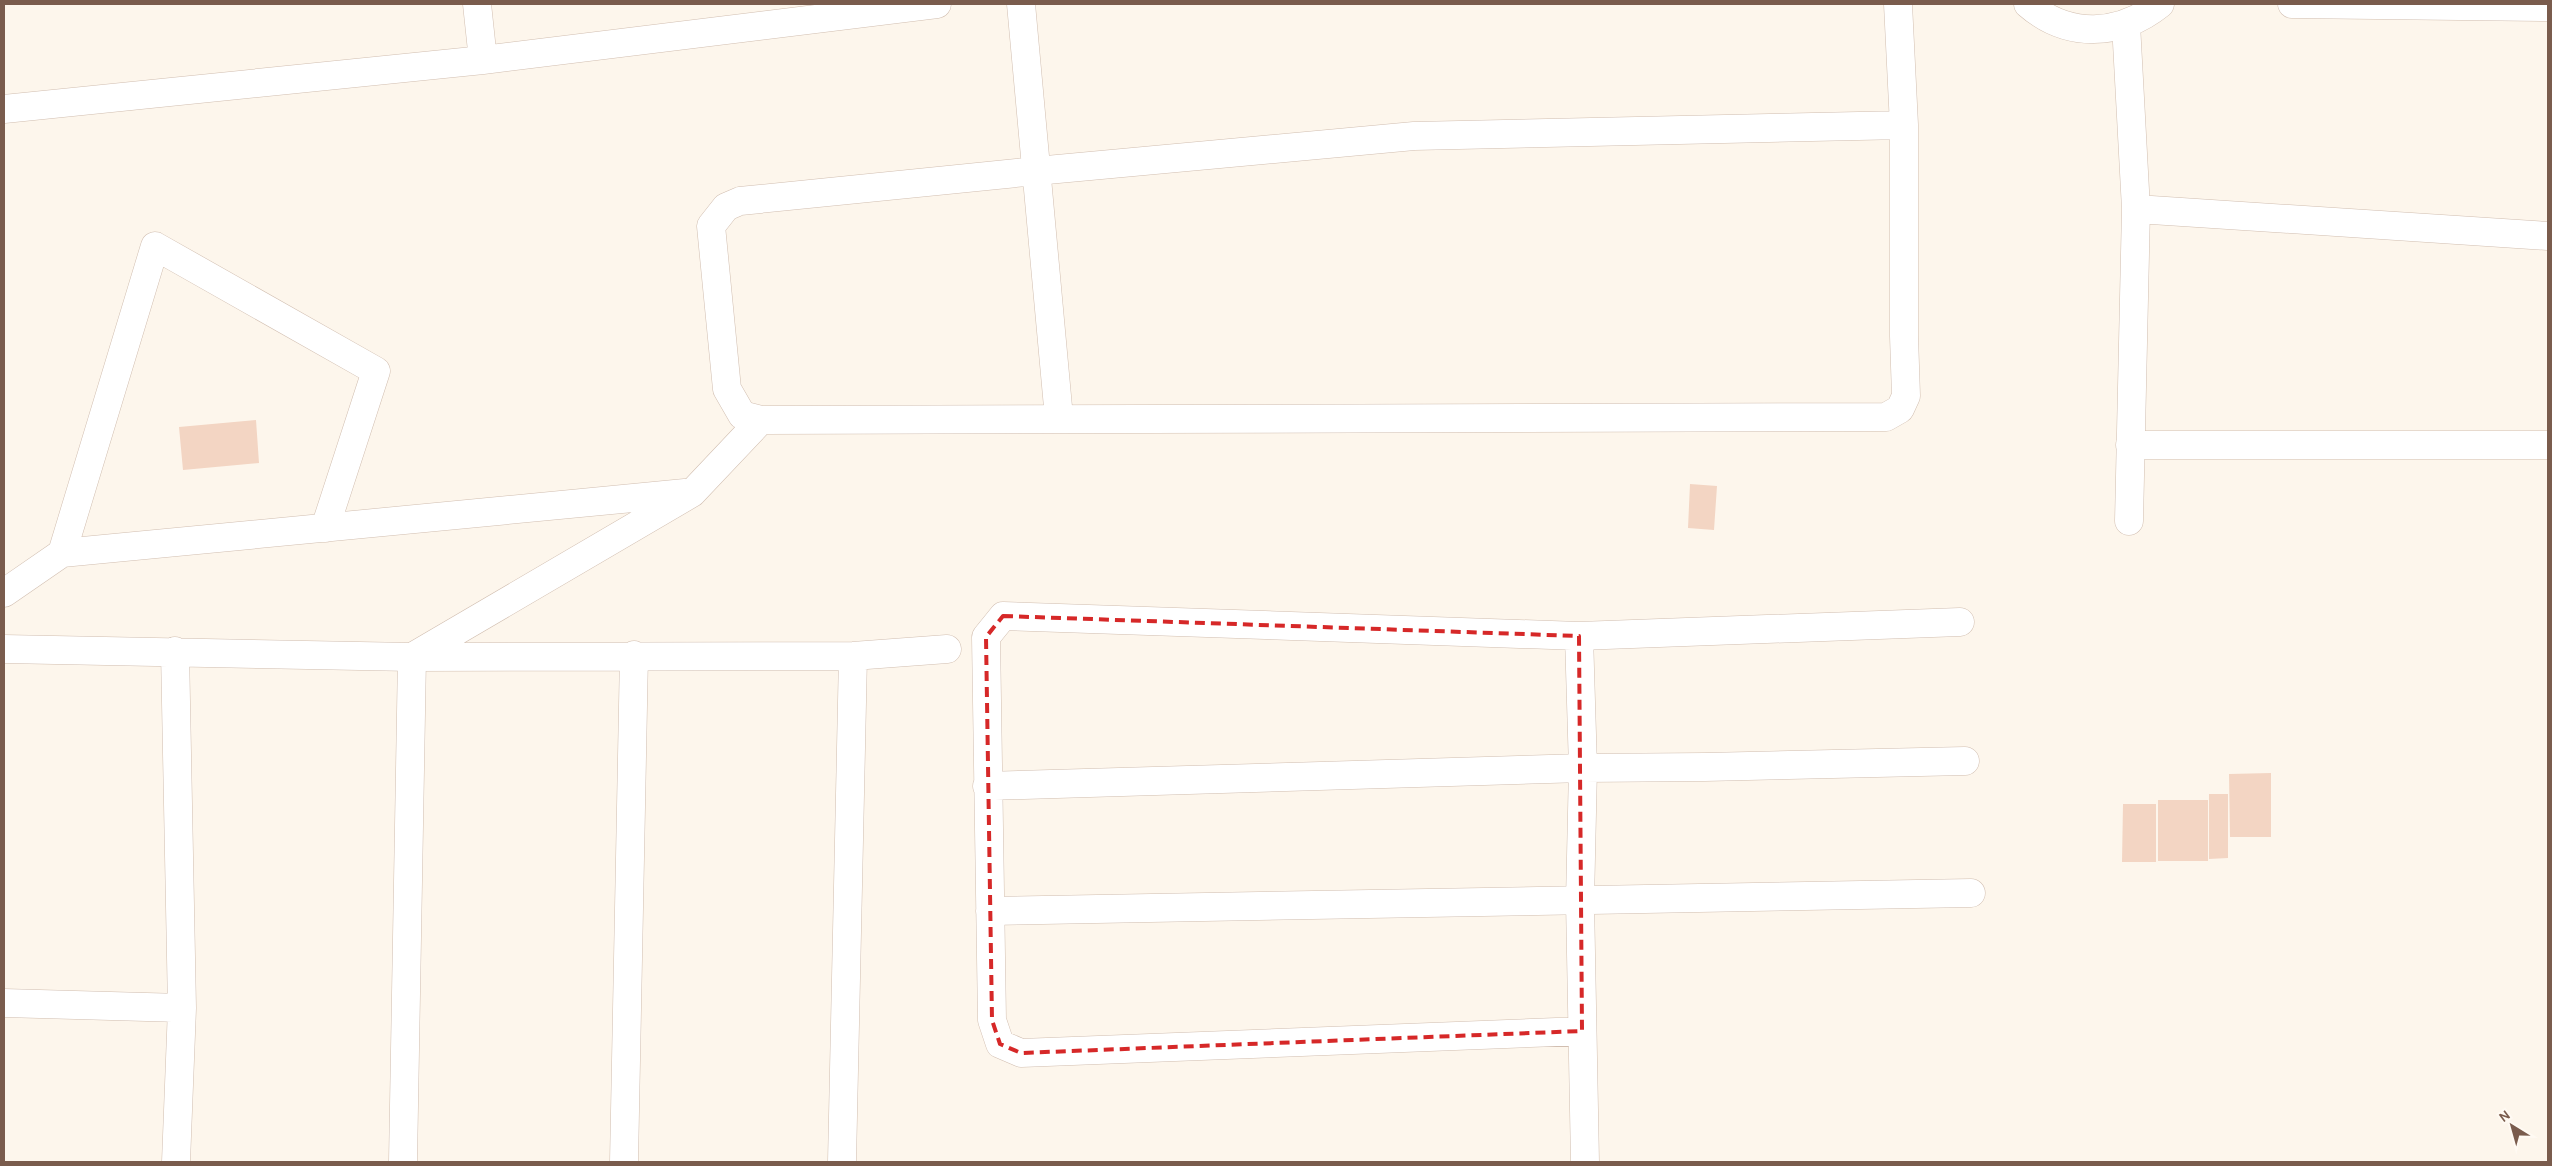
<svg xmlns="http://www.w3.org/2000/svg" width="2552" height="1166" viewBox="0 0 2552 1166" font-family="Karla,sans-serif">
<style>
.building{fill:#f3d5c3}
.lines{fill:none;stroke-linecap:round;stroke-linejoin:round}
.minor-casing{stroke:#d1beb0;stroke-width:29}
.minor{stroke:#fff;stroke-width:28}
.marked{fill:none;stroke:#d62828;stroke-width:4;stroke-dasharray:10 6;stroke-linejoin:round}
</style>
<rect width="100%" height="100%" fill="#fdf6ec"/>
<path class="building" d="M256 420 259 463 183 470 179 427Z
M1690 484 1717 486 1714 530 1688 528Z
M2271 773V837H2230L2229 774Z
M2209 794H2228V858L2209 859Z
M2158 800H2208V861H2158Z
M2123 804H2156V862H2122Z"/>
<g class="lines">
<g class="minor-casing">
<path id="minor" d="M477 4 483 60
M1021 4 1059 418
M1898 4 1904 125V336L1906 396 1900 409 1886 417 761 420 742 415 727 389 711 226 726 207 740 201 1036 171 1414 136 1904 125
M2028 4C2068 39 2120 36 2160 4
M2292 4 2548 7
M2126 24 2136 209 2129 521
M4 109 483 60 937 4
M2136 209 2548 236
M2130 445H2548
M62 553 155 246 376 371 325 528
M4 593 62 553 685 493
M1579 636 1583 768 1580 901 1585 1162
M4 649 412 657 853 656 947 649
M175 651 182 1008 176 1162
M987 786 1583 768 1705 767 1965 761
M990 911 1971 893
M4 1003 182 1008
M1582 1031 1021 1053 1000 1044 992 1020 986 637 1003 616 1579 636 1960 622
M403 1162 412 657 692 493 761 420
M624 1162 634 655
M842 1162 853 656"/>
</g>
<use href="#minor" class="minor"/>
</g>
<path class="marked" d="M1003 616 1579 636 1582 1031 1021 1053 1000 1044 992 1020 986 637Z"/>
<rect width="2552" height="1166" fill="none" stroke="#7a5c4d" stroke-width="10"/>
<g transform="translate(2512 1126) rotate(323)" stroke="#fffaf3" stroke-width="4" paint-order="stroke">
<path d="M0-4L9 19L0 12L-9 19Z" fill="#7a5c4d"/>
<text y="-8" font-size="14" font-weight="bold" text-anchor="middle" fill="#7a5c4d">N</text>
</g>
</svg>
